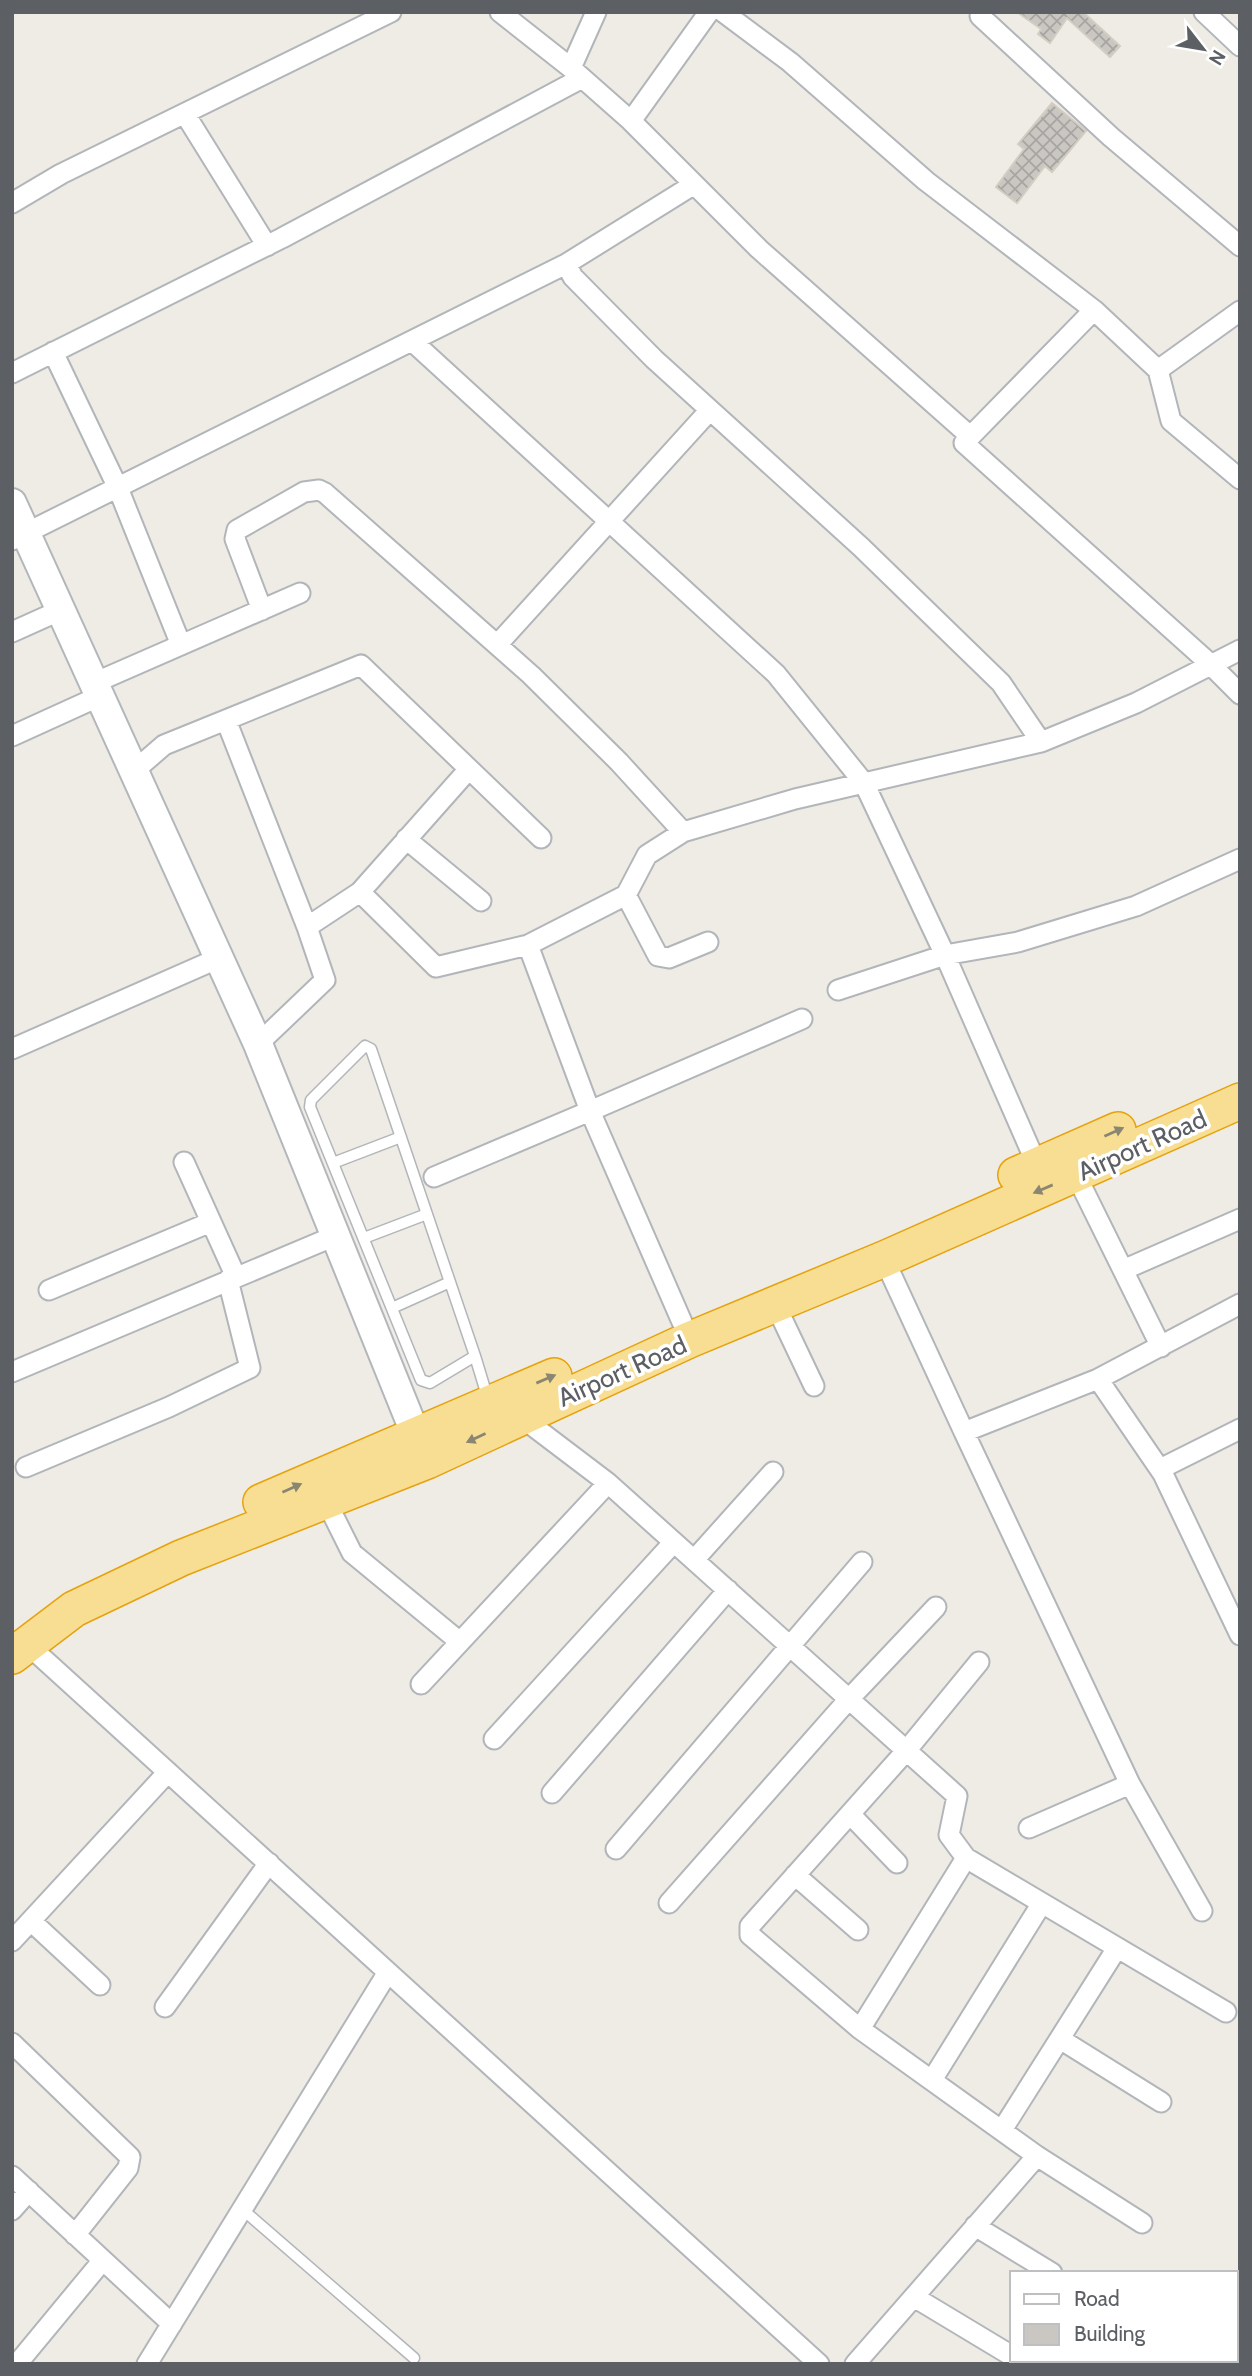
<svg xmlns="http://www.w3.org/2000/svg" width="1252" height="2376" viewBox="0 0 1252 2376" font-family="Cabin,sans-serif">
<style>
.building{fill:url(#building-cross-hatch);stroke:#d3cec3;stroke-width:2}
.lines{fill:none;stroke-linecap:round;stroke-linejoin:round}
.lane-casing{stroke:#b2b5b9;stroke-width:13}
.street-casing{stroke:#b2b5b9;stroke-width:23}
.secondary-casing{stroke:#b3b7bb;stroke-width:32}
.highway-casing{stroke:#e6a20d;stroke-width:38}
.lane{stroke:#fff;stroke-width:10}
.street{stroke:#fff;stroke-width:19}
.secondary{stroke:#fff;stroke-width:28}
.highway{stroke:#f7de93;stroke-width:35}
.oneway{fill:#8a8672}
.labels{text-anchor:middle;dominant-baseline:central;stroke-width:7;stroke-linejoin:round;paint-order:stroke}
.street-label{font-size:26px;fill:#5c6064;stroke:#fff}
</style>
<defs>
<pattern id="building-cross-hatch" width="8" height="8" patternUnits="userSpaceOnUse" patternTransform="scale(1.75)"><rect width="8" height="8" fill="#cac7c2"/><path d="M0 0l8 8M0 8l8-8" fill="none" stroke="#a7a5a1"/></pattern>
</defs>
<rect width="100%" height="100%" fill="#eeece5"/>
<path class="building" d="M1017 12H1083L1120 46 1110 57 1067 18 1050 43 1038 34 1041 29Z
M1052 103 1086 131 1052 172 1045 166 1017 203 996 187 1024 149 1018 144Z"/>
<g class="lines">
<g class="lane-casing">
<path id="lane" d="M333 1163 401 1137
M364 1238 427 1214
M392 1308 450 1282
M475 1356 430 1383 421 1380 310 1107 311 1100 365 1046 371 1049 475 1356 488 1399
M242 2209 414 2358"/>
</g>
<g class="street-casing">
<path id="street" d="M500 12 571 68 596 12
M723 12 790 62 926 181 1094 310
M983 12 980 16 1111 137 1240 246
M1204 12 1240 46
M571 68 631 121 759 249 970 436
M185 114 267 246
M631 121 709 12
M12 203 61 174 391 12
M566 264 573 277 654 359 861 547 1001 683 1041 742
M1240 311 1158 370 1094 310 964 443 1207 661 1240 694
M412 341 776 674 864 783 945 955 838 990
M53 352 118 488 181 645
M1158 370 1171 421 1240 479
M12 373 282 238 582 78
M12 540 566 264 693 185
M262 610 235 539 237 530 304 492 319 490 325 493 531 675 619 762 683 832 795 799 1041 742 1136 703 1240 650
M12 632 61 610
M497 645 710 410
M94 683 300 593
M226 720 307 927
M12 736 100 696
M134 771 164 745 361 665 541 838
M406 839 481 901
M360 892 469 769
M626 895 658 956 669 958 708 942
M258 1044 325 980 307 927 360 892 436 967 528 945
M12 1049 219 958
M184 1162 236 1277
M1037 1165 945 955 1018 942 1136 906 1240 859
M1076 1175 1161 1347
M434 1177 590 1111 528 945 626 895 647 855 683 832
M884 1259 964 1432 1098 1379 1163 1474 1240 1635
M1123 1270 1240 1219
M49 1290 211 1222
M775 1304 814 1386
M682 1322 590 1111 802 1019
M12 1372 337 1235
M1098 1379 1240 1304
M521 1417 608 1483 957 1796 949 1835 966 1858
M964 1432 1130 1784 1202 1911
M26 1467 169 1407 250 1368 228 1280
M1160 1469 1240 1429
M326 1501 352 1553 460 1642
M694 1560 773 1472
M21 1643 27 1644 819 2364
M421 1684 608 1483
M494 1739 674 1542
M552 1793 728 1590
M850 1814 897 1863
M1029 1828 1130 1784
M616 1849 862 1562
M795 1875 858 1930
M669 1903 849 1699 936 1607
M31 1921 100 1985
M12 1941 168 1772
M165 2007 269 1863
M860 2029 750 1935V1926L906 1751 979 1662
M1060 2039 1161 2102
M12 2043 130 2157 128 2168 75 2235
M932 2080 1042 1903
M1002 2130 1117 1948
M1037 2156 1142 2223
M12 2176 172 2324
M12 2210 29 2191
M975 2226 1052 2273
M914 2297 1012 2356
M17 2364 103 2260
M147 2364 388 1972
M855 2364 1037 2156 860 2029 966 1858 1226 2012
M1041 2364 1043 2360"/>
</g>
<g class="secondary-casing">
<path id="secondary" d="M12 503 258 1044 424 1455"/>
</g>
<g class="highway-casing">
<path id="highway" d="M1016 1175 1118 1130
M261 1502 554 1376
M12 1656 74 1609 181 1558 427 1461 689 1340 884 1259 1240 1101"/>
</g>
<use href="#lane" class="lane"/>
<use href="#street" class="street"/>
<use href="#secondary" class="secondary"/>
<use href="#highway" class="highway"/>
</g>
<defs><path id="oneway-solid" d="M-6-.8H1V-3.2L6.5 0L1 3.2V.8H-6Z" transform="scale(1.75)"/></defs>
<g class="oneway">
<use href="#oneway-solid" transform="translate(1114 1132) rotate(-24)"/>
<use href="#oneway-solid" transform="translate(1043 1189) rotate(157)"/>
<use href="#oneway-solid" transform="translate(546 1379) rotate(-23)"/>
<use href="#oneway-solid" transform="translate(476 1438) rotate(155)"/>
<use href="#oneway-solid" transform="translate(292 1488) rotate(-24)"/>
</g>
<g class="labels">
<g class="street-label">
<text transform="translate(1142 1145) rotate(-24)">Airport Road</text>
<text transform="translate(622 1371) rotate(-24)">Airport Road</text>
</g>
</g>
<rect width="1252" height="2376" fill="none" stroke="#5c6064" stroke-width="28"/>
<rect x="1010" y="2271" width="228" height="91" fill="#ffffff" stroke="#bebfc1" stroke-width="2"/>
<rect x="1024" y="2294" width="35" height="10" fill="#ffffff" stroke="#bebfc1" stroke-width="2"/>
<text x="1074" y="2306" font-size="21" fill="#5c6064">Road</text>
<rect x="1024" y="2324" width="35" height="21" fill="#cac7c2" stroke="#bebfc1" stroke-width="2"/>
<text x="1074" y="2341" font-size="21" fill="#5c6064">Building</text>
<g transform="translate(1203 49) rotate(121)" stroke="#ffffff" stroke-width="5" paint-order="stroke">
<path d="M0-5L12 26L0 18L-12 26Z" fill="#5c6064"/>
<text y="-10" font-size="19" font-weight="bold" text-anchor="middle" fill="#5c6064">N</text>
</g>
</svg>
